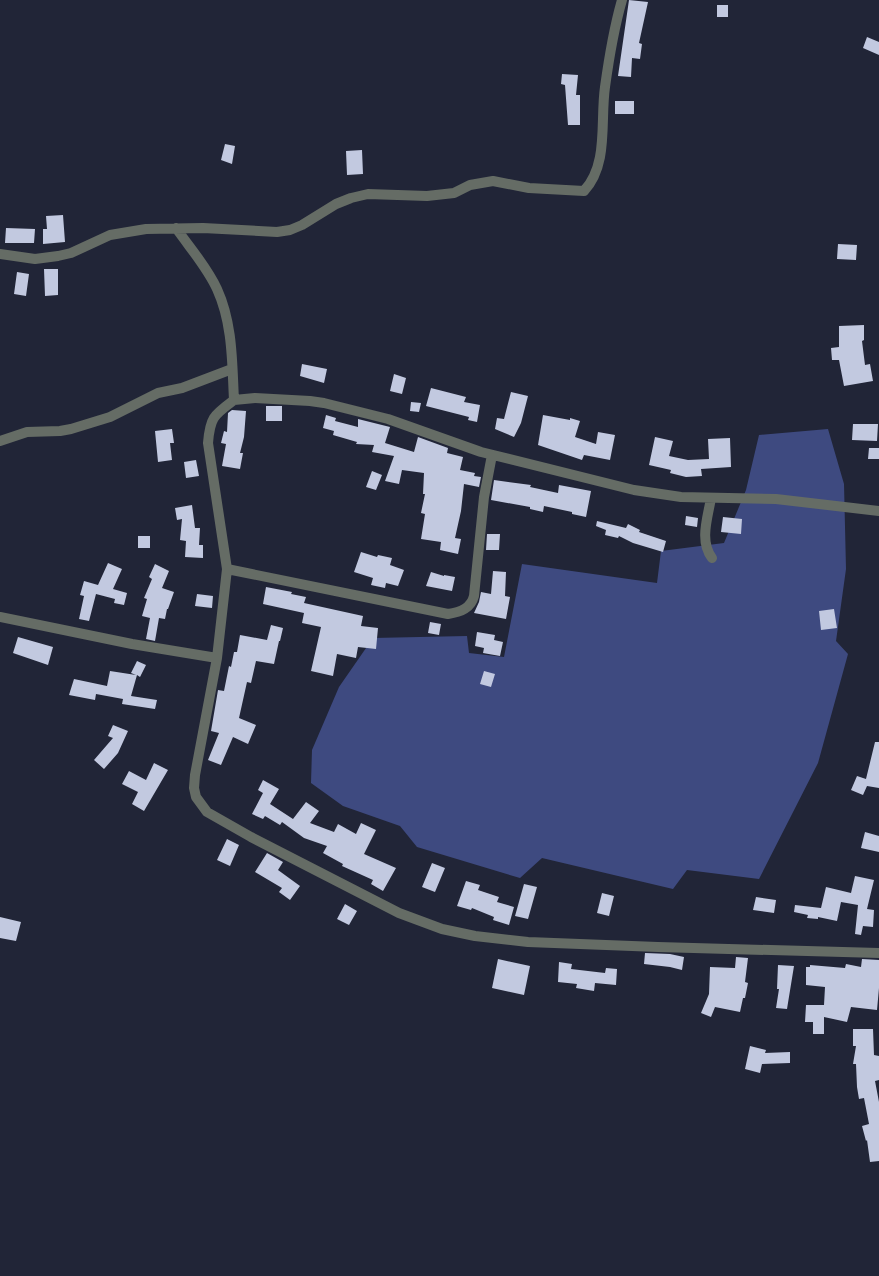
<svg xmlns="http://www.w3.org/2000/svg" width="879" height="1276" viewBox="0 0 879 1276" font-family="'Sofia Sans Condensed',sans-serif">
<style>
.green{fill:#3e4a80}
.building{fill:#c2c9e0}
.lines{fill:none;stroke-linecap:round;stroke-linejoin:round}
.minor{stroke:#656c65;stroke-width:10}
</style>
<rect width="100%" height="100%" fill="#212537"/>
<path class="green" d="M828 429 844 484 846 569 836 641 848 654 818 763 759 879 687 870 673 889 542 858 520 878 417 847 400 826 343 806 311 783 312 750 339 687 373 638 467 636 469 653 504 657 522 564 657 583 661 551 724 543 746 490 759 435Z"/>
<path class="building" d="M629 0 648 2 639 43 642 44 640 59 632 58 631 77 618 76Z
M717 5H728V17H717Z
M867 37 879 42V55L863 48Z
M562 74 578 75 576 95H580V125H568L565 85 561 84Z
M615 101H634V114H615Z
M225 144 235 146 232 164 221 160Z
M362 150 363 174 347 175 346 151Z
M63 215 65 242 43 244V229H47L46 216Z
M6 228 35 229 34 243H5Z
M838 244 857 245 856 260 837 259Z
M44 269H58V295L45 296Z
M17 272 29 274 26 296 14 294Z
M864 325V340L862 341 865 365 870 364 873 381 844 386 839 360H832L831 348 839 347V326Z
M302 364 327 369 324 383 300 376Z
M394 374 406 378 402 394 390 391Z
M431 388 466 397 464 402 480 405 477 422 468 420 469 417 426 406Z
M511 392 528 396 521 423 514 437 495 429 497 418 504 419Z
M411 402 421 403 419 412 410 411Z
M266 406H282V421H266Z
M232 410 246 411 244 437 240 453H243L240 469 222 466 226 444 221 443 224 431 227 432 228 413Z
M326 415 336 418 335 421 358 427V419L390 427 385 443 414 452 418 437 448 448 447 453 463 457 460 470 475 473 474 476 481 477 479 487 464 484 461 511 455 538 461 539 458 554 440 550 441 542 421 539 425 514 421 513 425 494H423L424 473 402 470 399 484 385 481 394 456 372 452 374 445 356 444 357 442 333 435 334 431 323 428Z
M543 415 570 420V418L580 421 575 437 596 444 598 432 615 435 610 460 584 455 582 460 538 445Z
M853 424H878L877 441 852 440Z
M172 429 174 443H170L172 460 158 462 155 431Z
M655 437 673 441 669 456 688 460 709 459 708 439 730 438 731 467 701 469 702 476 686 477 670 473 671 470 649 465Z
M869 448H879V459H868Z
M196 460 199 476 186 478 184 462Z
M372 471 382 475 376 490 366 487Z
M494 480 531 485 530 487 558 493 559 485 591 491 586 517 572 514V512L544 506 543 512 530 509V507L491 500Z
M192 505 195 528H200L199 545H203V558L185 557 186 541 180 540 182 519 177 520 175 508Z
M686 516 698 518 697 527 685 525Z
M723 517 742 519 741 534 721 532Z
M597 521 626 528 628 524 640 530 639 532 666 541 663 552 633 543 619 536 618 538 605 535 606 530 596 526Z
M487 534H500L499 550H486Z
M138 536H150V548H138Z
M361 552 377 557 378 555 392 558 390 565 404 570 398 586 386 583 385 588 371 585 373 578 354 572Z
M108 563 122 569 113 589 127 593 124 605 114 603 115 599 96 594 89 621 79 619 84 596 80 595 84 581 98 585Z
M155 564 169 571 162 588 174 592 168 609H167L165 619 159 618 155 641 146 639 150 618 142 616 147 599 144 598 152 579 149 577Z
M493 571 506 572 505 596 510 597 506 619 474 613 479 602 481 592 491 594Z
M431 572 444 576V575L455 577 452 591 426 586Z
M266 587 292 592 291 594 306 597 304 603 363 616 361 626 378 628 376 649 358 647 356 658 337 654 333 676 311 671 321 627 302 623 304 613 263 604Z
M197 594 213 596 212 608 195 606Z
M834 609 837 628 821 630 819 611Z
M430 622 441 624 439 635 428 633Z
M271 625 283 628 280 641H279L274 664 256 661 251 683 247 682 239 718 256 725 248 744 233 737 221 765 208 760 219 733 211 731 218 690 224 691 229 666 231 667 234 652H237L240 635 267 640Z
M477 632 495 635 494 640 503 642 500 656 483 653 484 648 475 646Z
M18 637 53 647 48 665 13 653Z
M137 661 146 665 140 677 137 675 131 696 157 700 155 709 122 704 123 699 96 694 95 700 69 695 74 679 107 686 110 671 136 675 131 673Z
M484 671 495 674 491 687 480 684Z
M113 725 128 731 118 753 104 769 94 760 113 738 108 736Z
M875 742H879V788L867 786 863 795 851 790 857 776 866 779Z
M154 763 168 770 144 811 132 804 138 792 122 784 129 771 146 780Z
M263 780 279 789 270 804 293 819 306 802 319 811 310 823 334 832 338 824 356 834 361 823 376 830 364 854 396 868 383 891 371 884 373 880 342 866 343 864 323 853 327 846 304 838 282 822 280 825 265 816 263 819 252 814 263 793 258 790Z
M865 832 879 836V852L861 848Z
M227 839 239 845 230 866 217 860Z
M267 853 283 862 278 870 300 886 290 900 279 892 282 888 255 872Z
M432 863 445 868 435 892 422 887Z
M855 876 874 880 867 909 874 910 873 927 863 926 861 935 855 934 858 905 841 902 837 921 818 917V919L807 918 808 915 794 912 795 905 821 908 826 887 851 893Z
M466 881 480 885 478 890 499 897 497 902 514 907 509 925 493 920 494 917 472 908 471 910 457 906Z
M524 884 537 887 528 919 515 916Z
M602 893 614 896 609 916 597 913Z
M756 897 776 900 774 913 753 910Z
M345 904 357 911 349 925 337 919Z
M0 917 21 922 16 941 0 938Z
M645 953 670 954 684 957 682 970 670 967 644 964Z
M736 957 748 958 745 982 748 983 745 998H743L740 1012 715 1007 711 1017 701 1013 709 994 710 967 735 968Z
M498 959 530 966 524 995 492 988Z
M862 959 879 960V988L877 1010 851 1007 847 1022 824 1017V1034H813V1022H805L806 1005H824L825 987 806 985V967H810V965L845 968 846 964 861 967Z
M559 962 572 964 571 969 605 973 606 968 617 969 616 985 595 983 594 991 576 988 577 984 558 982Z
M778 965 794 966 787 1009 776 1008 779 989H777Z
M853 1029H873L874 1055 879 1056V1080L875 1081 879 1102V1161L870 1162 867 1140 866 1141 862 1126 869 1124 864 1098 859 1099 857 1087 856 1064H853L856 1046H853Z
M750 1046 766 1050 765 1053 790 1052V1063L762 1064 760 1073 745 1069Z"/>
<g class="lines">
<path class="minor" d="M176 228C190 248 207 267 217 289 233 324 232 363 234 400 214 415 210 417 208 443L227 569 217 658 195 775 194 788 196 797 207 812 251 837 399 913 442 929 475 936 528 942 658 947 879 953
M0 254 35 259 58 256 71 253 110 235 146 229 203 228 277 232 290 230 302 225 336 204 351 198 368 194 427 196 454 193 470 185 493 181 529 188 584 191C609 164 600 121 605 87 609 58 614 28 622 0
M234 400 255 398 310 401 324 403 388 419 481 452 634 490 681 497 776 499 879 511
M0 441 27 432 60 431 71 429 110 417 158 393 182 388 232 369
M711 498C708 517 699 541 712 558
M227 569 448 614C461 612 471 608 474 596L484 497 492 455
M0 617 132 644 217 658"/>
</g>
</svg>
